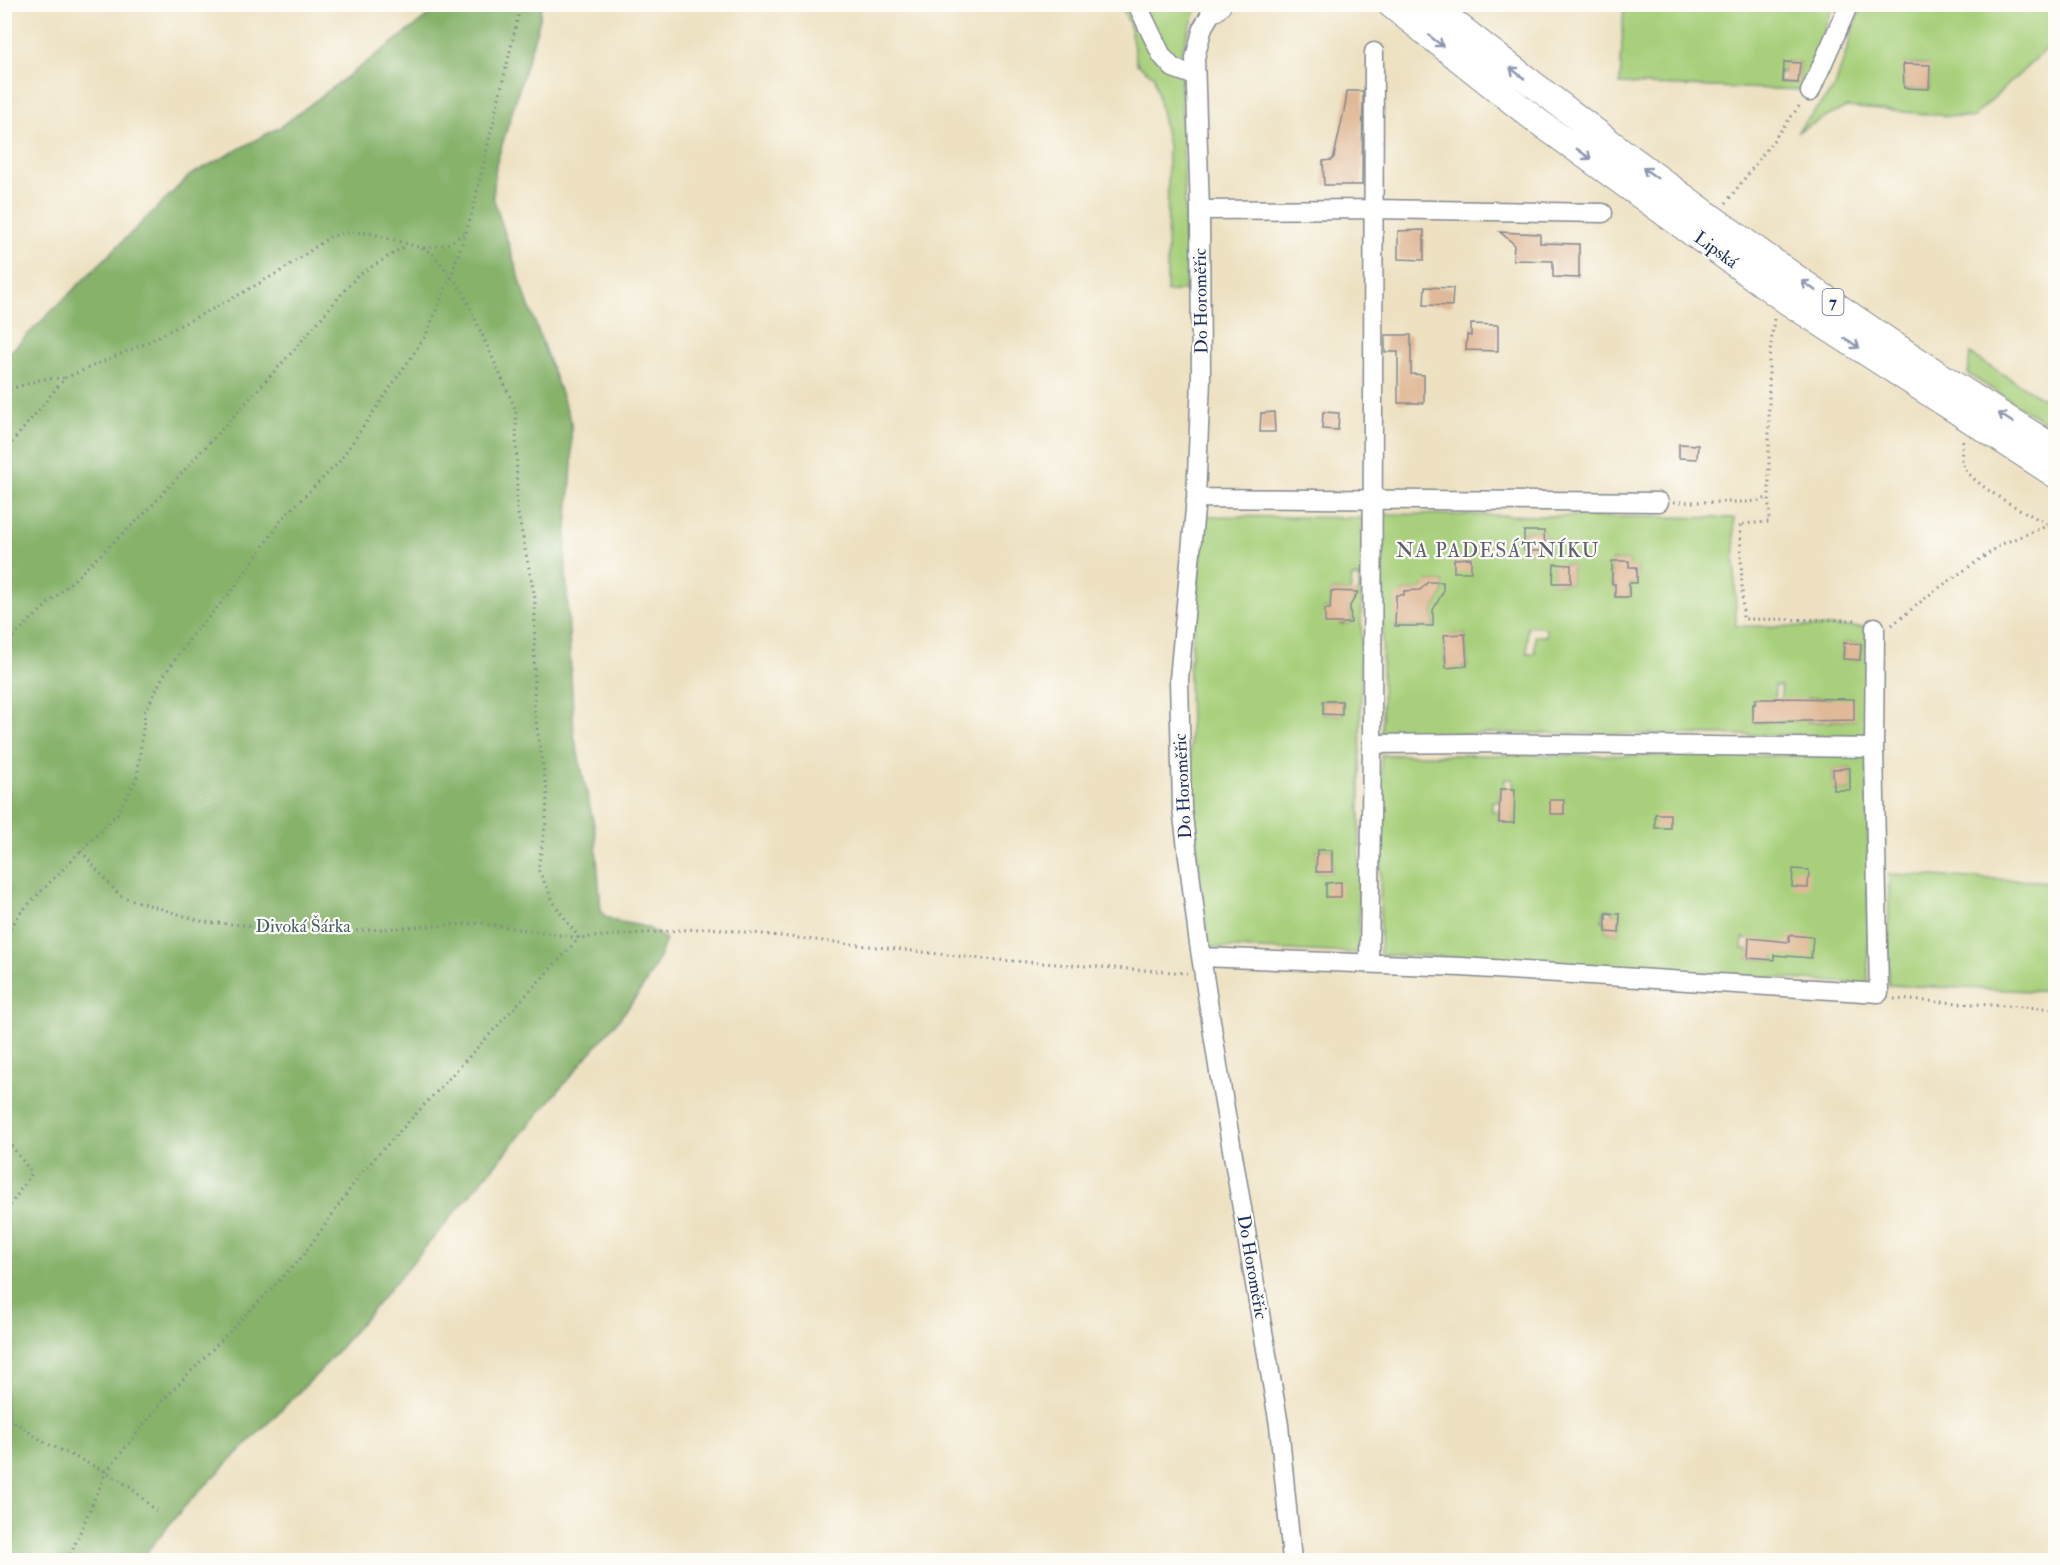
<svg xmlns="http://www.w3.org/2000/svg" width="2060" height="1565" viewBox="0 0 2060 1565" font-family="'IM FELL Double Pica',serif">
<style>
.green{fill:#a8d07b;stroke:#62806c;stroke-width:1.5;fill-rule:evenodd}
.forest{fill:#86b26b;stroke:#507064;stroke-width:1.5}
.building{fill:#e0b998}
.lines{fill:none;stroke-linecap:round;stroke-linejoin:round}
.minor-casing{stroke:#848890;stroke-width:21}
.highway-casing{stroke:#848890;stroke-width:28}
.path{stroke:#848890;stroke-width:3;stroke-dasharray:1.5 4.5;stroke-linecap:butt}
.minor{stroke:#fff;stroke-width:18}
.highway{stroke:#fff;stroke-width:26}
.oneway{stroke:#8d97ae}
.labels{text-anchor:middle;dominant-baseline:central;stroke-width:4.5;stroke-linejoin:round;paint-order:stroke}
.shield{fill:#fdfcf7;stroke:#5f6c8c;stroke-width:1.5}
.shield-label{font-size:16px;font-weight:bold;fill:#1b2f5e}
.street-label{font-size:18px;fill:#1b2f5e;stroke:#fdfcf7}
.park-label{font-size:18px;fill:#455f67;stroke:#fdfcf7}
.neighbourhood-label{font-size:20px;letter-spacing:1.5px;fill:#605f72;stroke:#fdfcf7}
</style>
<rect width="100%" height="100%" fill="#fdfcf7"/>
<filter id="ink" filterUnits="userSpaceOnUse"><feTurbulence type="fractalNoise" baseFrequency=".0167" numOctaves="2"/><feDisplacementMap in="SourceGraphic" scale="12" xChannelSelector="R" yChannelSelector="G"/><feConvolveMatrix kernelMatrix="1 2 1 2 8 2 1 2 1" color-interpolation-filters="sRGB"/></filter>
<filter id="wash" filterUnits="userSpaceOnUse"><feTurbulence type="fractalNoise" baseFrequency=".008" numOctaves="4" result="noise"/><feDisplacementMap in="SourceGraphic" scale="24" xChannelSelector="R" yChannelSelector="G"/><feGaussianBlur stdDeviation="1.35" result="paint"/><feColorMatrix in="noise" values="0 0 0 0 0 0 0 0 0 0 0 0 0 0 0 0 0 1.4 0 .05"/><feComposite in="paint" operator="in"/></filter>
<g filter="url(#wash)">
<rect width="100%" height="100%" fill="#ede1c1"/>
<path class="green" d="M1121 5H1198L1180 54 1187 274 1185 290 1167 292 1168 145 1154 76 1137 64 1129 23Z
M1624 5H1835L1829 15 1805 90 1620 84ZM1784 62 1800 63 1798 83 1779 82V73H1783Z
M1864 5H2043L2055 19V41L1972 118 1846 107 1797 132 1835 87 1856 20ZM1904 64 1929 65V89L1904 88Z
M1970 354 2055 406V429L1968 374Z
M1383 514 1734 518 1736 626 1868 627V736L1525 733 1382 735ZM1524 531H1544V538H1548V551H1524ZM1612 561H1629V567L1637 568V583H1629V597H1616L1615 584H1612ZM1563 564 1571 565V583H1554V566H1562ZM1428 582H1443V592L1433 610V626H1395L1404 591 1420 590ZM1535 626 1546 628V636H1535V653H1527V627ZM1465 634 1467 666 1446 667 1444 643H1452L1451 635ZM1844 643 1861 644 1860 660 1843 658ZM1775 686H1781V706H1799V721L1754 722 1753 704 1755 699 1775 704ZM1807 698H1831L1832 722H1807ZM1832 700 1854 720 1832 721Z
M1205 516 1362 518 1359 953 1209 947 1191 806 1189 674ZM1352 577H1359V590L1352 602H1330L1331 591 1350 592ZM1325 609H1350L1351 623 1340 624ZM1323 701H1342V715L1323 714ZM1317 850H1332V872H1317Z
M1381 755 1868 756V984L1462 957 1380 955ZM1850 768V790H1834L1833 769ZM1505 779H1513L1514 822H1499V811H1492V801H1499L1500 790 1505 789ZM1605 910H1612V914H1620L1619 933 1606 932V922L1602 921ZM1743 938 1775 941 1774 960 1748 958V949H1742Z
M1889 874 2055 882V992L1888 985Z"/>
<path class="forest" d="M443 5H541L540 19 496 165 493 197 525 295 571 421 572 466 565 552 574 735 595 830 601 912C612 925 634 922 648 928 654 931 660 936 666 939 657 969 639 994 620 1018L321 1370 184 1507 140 1560H5V357L190 175 280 127Z"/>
<g id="blocks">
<path class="building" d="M1784 62 1800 63 1798 83 1783 82Z
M1903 64 1930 65 1929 89 1904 88Z
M1347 91H1363L1362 185H1324L1323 161 1332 160 1334 157 1346 101Z
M1424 230V260L1398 259V231Z
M1500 232 1540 234V243L1579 244V278L1553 277V261L1513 260 1514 244Z
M1425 287 1453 288 1452 306 1424 305Z
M1471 324 1498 325V351L1466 350 1467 335 1471 336Z
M1385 335H1411V374L1424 375V403H1398V352H1385Z
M1274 412 1275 432H1260L1261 413Z
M1323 412 1339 413 1338 430 1322 429Z
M1679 444 1698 445 1697 459 1679 458Z
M1524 531H1544L1545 551H1524Z
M1471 558V572H1454V559Z
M1612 561H1629V567H1637V583H1629V597H1615V584H1612Z
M1554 564 1571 565V583H1553Z
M1428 582H1443V592L1433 610V626H1395L1396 595H1404V591L1420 590Z
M1331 591 1358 592 1350 606 1351 623H1325V609H1330Z
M1465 634 1467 666 1446 668 1444 635Z
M1844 643 1861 644 1860 660 1843 659Z
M1775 698 1854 699V720L1753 722V704H1755V699H1775Z
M1323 701H1342V715L1323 714Z
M1850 768V790H1834L1833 769Z
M1500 789H1515L1514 823H1499Z
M1550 800H1564V814H1550Z
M1655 814H1670V828H1655Z
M1317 850H1332V872H1316Z
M1793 869 1809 870 1808 888 1792 887Z
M1341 882V897H1326V883Z
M1606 913 1620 914 1619 933 1606 932Z
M1789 935 1813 937 1811 958 1774 955V960L1748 958 1749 938 1789 942Z"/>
</g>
</g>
<g filter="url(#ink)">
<use href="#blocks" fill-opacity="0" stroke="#848890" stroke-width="1.5"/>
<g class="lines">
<g class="minor-casing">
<path id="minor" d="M1137 4 1162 56 1173 68 1195 76
M1214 8 1203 27 1195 58 1200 210 1201 380 1196 498 1179 679 1182 808 1198 937 1221 1085 1279 1425 1292 1560
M1810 92 1849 4
M1200 210 1373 209 1603 213
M1196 498 1659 502
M1372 744 1471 743 1874 748
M1201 957 1461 967 1879 993 1874 748 1875 627
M1369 962 1372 744 1374 52"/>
</g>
<g class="highway-casing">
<path id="highway" d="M1390 4 1536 120 1785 300 2056 475
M1430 4C1631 162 1838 315 2056 449
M1214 8 1218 4"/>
</g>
<path class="path" d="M1726 203 1800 105
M424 248 446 245 465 233
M1774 319 1769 360V522L1740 524 1743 619 1859 620
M4 391 43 379 65 378
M1963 441C1962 449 1960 461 1965 469 1981 491 2030 515 2056 528
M4 452 65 378 144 344 224 303 281 271 331 236 349 232 369 233 422 248 434 255 463 292 516 410 517 509 535 598 534 708 547 792 546 822 538 869 555 905 579 938
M1674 502H1750L1768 498
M1892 625 1933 592 2002 544 2049 525
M4 645 145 513 293 351 357 276 407 245
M81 851 120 896 204 922 335 932 480 923 579 938 709 928 984 959 1187 973
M4 938 21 912 117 814 137 778 145 712 162 678 193 634 232 591 283 518 339 462 425 337 451 276 471 217 521 4
M1894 999 2056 1009
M4 1136 32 1173 4 1214
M4 1415 44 1442 106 1472 129 1486 156 1511
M68 1560 106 1472 165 1398 303 1256 362 1172 579 938"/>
<use href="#minor" class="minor"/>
<use href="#highway" class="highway"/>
</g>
<defs><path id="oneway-shaft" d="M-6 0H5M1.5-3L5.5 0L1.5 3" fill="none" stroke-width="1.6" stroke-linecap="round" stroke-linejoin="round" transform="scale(1.5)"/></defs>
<g class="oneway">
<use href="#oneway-shaft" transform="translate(1436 41) rotate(38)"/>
<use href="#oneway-shaft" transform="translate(1517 73) rotate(-142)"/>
<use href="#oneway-shaft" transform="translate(1584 154) rotate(36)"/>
<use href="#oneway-shaft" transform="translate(1650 173) rotate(-144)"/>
<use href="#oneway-shaft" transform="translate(1809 286) rotate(-145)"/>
<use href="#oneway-shaft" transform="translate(1852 343) rotate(33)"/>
<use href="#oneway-shaft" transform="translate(2006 418) rotate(-147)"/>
</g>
</g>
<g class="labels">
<rect class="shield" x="1822.5" y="289" width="21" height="26" rx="4.5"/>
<g class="shield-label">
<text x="1833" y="302">7</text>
</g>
<g class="street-label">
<text transform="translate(1716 250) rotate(36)">Lipská</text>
<text transform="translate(1201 301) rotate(-91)">Do Horoměřic</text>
<text transform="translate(1183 786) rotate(-93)">Do Horoměřic</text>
<text transform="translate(1252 1267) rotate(80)">Do Horoměřic</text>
</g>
<g class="park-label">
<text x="303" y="926">Divoká Šárka</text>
</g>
<g class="neighbourhood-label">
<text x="1498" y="550">NA PADESÁTNÍKU</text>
</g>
</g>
<rect width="2060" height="1565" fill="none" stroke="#fdfcf7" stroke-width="24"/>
</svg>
